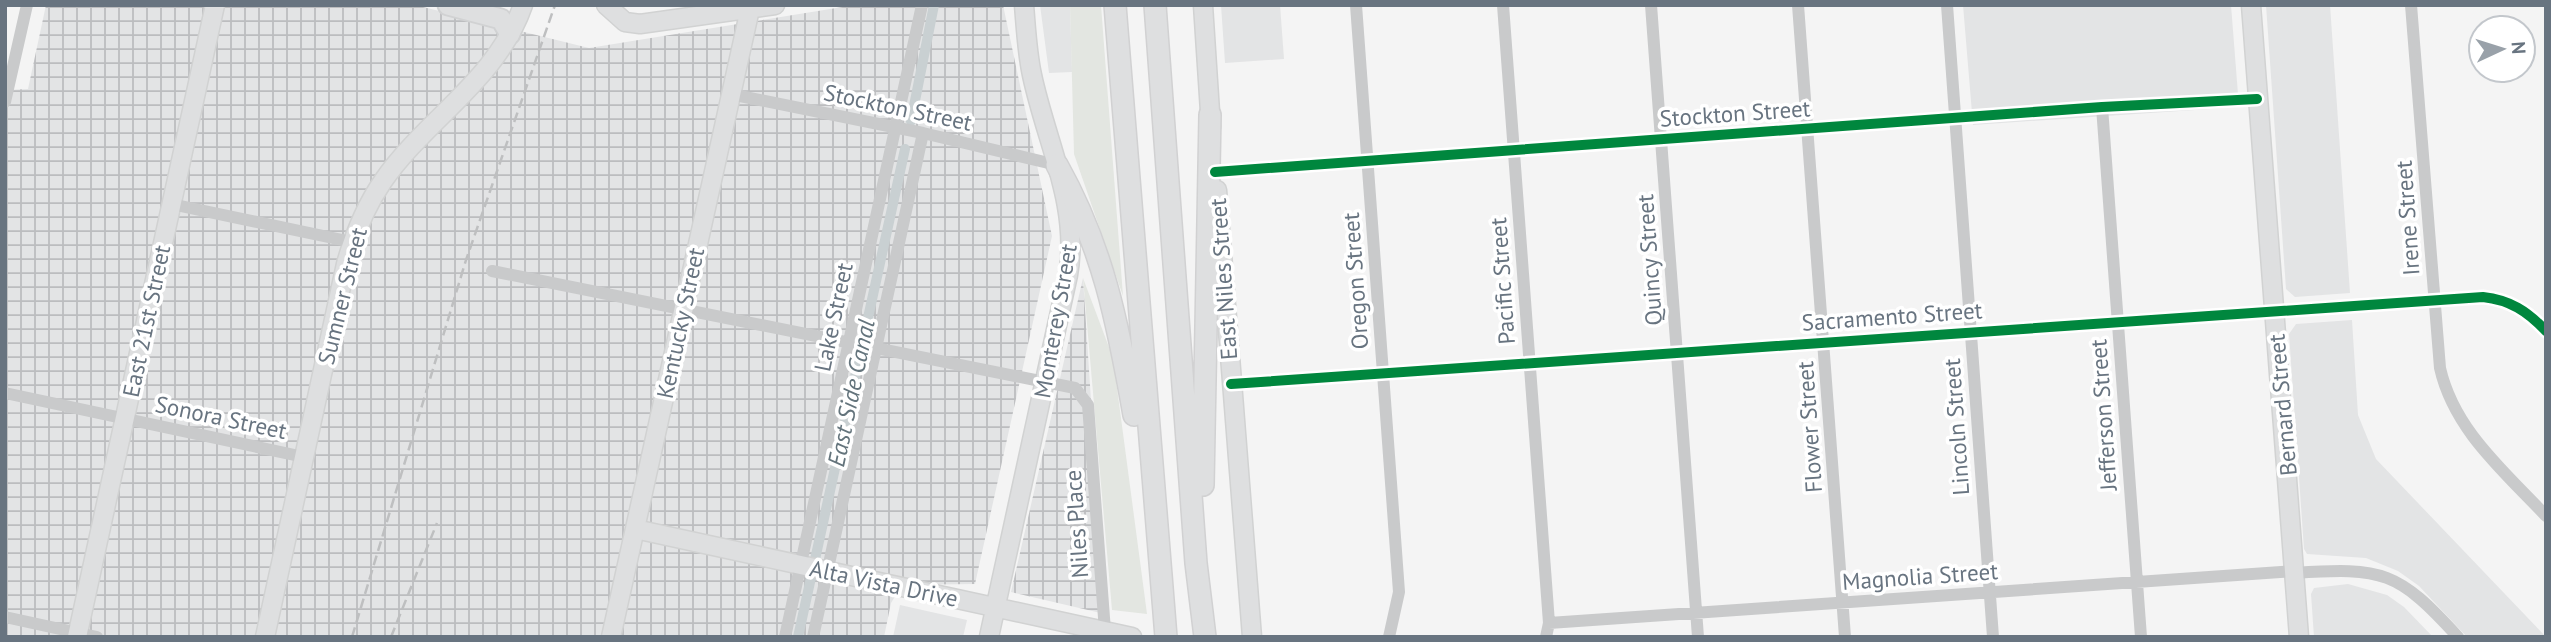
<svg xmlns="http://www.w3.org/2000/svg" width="2551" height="642" viewBox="0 0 2551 642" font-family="'PT Sans',sans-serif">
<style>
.built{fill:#e3e4e5}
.industrial{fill:url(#industrial-grid)}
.grass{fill:#e3e6e1}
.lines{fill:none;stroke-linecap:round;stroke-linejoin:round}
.canal{stroke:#c9d0d2;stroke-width:10}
.secondary-casing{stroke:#d1d2d2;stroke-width:21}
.primary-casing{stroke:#d1d2d3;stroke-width:23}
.highway-casing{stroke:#d1d1d2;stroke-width:24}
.street{stroke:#c9cacb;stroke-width:12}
.secondary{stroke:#dedfe0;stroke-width:18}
.primary{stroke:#dedfe0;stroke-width:19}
.highway{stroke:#dedfe0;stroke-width:21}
.rail{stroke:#bebfc0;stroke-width:2.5;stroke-dasharray:10 5;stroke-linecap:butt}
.cycleway-casing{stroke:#fff;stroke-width:15}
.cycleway{stroke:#00873e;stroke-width:10}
.labels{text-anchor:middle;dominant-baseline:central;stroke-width:7;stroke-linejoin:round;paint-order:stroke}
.street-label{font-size:23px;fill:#687480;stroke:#fff}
.water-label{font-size:24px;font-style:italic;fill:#64747c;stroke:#fff}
</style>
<defs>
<pattern id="industrial-grid" width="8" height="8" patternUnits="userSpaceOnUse" patternTransform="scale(1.75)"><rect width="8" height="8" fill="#e3e4e5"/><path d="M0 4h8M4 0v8" fill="none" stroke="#bcbdbf"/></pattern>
</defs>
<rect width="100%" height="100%" fill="#f4f4f4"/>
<path class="built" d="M1040 5H1070L1072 72 1049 73Z
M1221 5H1280L1284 59 1225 63Z
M1963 5H2231L2239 107 1973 125Z
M2266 5H2330L2350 293 2295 297 2286 289Z
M2352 320 2358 415 2376 459 2546 637H2467L2419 586 2398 571 2366 558 2307 554 2304 549 2289 334 2296 324Z
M2348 584 2387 595 2404 607 2433 637H2314L2311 594 2314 588Z
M900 605 967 620 963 637H893Z"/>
<path class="industrial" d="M46 5H415L589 48 855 5H1003L1052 236 975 584 902 585 891 603 884 637H5V90L28 89Z
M1083 278 1105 614 1011 592Z"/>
<path class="grass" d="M1070 5H1101L1123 296 1074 154Z
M1083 278 1113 358 1147 614 1112 610Z"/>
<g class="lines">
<path class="canal" d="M911 121 934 5
M798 637 905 149"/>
<g class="secondary-casing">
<path id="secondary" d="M606 5 625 22 640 24 775 5
M1203 5 1211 127
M2251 5 2299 637
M1217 190 1252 637
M635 529 1132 637
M77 637 215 5
M265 637 346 264C354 235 365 207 383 181 426 119 497 80 523 5
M611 637 750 9
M989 637 1068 275C1080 206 1046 142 1032 75 1027 52 1026 28 1024 5"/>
</g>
<g class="primary-casing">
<path id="primary" d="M448 5 501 19 510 34"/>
</g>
<g class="highway-casing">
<path id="highway" d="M1115 5 1166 637
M1155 5 1196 563 1205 637
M1057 165C1103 247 1118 324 1134 415
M1203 485 1210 115"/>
</g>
<path class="street" d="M1356 5 1399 592 1389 637
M1503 5 1549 623 1546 637
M1651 5 1698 637
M1798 5 1845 637
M1947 5 1993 637
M2411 5 2440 368C2454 430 2504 471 2546 516
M730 94 923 133 1057 165
M5 102 27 5
M2102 107 2141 637
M1215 172 2102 107 2257 99
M171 204 352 242
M492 271 1075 388 1088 405 1105 631
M1231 384 2483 297C2510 300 2527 311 2546 331
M5 393 304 457
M2295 573C2383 567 2398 571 2458 637
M5 617 97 637
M1549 623 2295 571
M785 637 922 5
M813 637 923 133"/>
<use href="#secondary" class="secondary"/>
<use href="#primary" class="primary"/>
<use href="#highway" class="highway"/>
<path class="rail" d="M352 637 466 260 555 5
M391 637 437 523"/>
<g class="cycleway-casing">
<path id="cycleway" d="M1215 172 2102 107 2257 99
M1231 384 2483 297C2510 300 2527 311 2546 331"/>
</g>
<use href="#cycleway" class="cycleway"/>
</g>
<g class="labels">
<g class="street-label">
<text transform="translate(898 107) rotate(12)">Stockton Street</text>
<text transform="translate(1735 113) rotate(-4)">Stockton Street</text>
<text transform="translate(2407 218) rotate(-94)">Irene Street</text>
<text transform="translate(1649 260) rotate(-94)">Quincy Street</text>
<text transform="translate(1223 279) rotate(-94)">East Niles Street</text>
<text transform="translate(1355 281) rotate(-94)">Oregon Street</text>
<text transform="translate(1502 281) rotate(-94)">Pacific Street</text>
<text transform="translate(342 296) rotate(-76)">Sumner Street</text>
<text transform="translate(1892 316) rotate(-4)">Sacramento Street</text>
<text transform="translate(833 317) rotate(-78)">Lake Street</text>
<text transform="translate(146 321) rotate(-78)">East 21st Street</text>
<text transform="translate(1055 321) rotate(-80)">Monterey Street</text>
<text transform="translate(680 323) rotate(-78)">Kentucky Street</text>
<text transform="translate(2282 405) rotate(-95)">Bernard Street</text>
<text transform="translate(2103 415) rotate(-94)">Jefferson Street</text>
<text transform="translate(221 417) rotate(12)">Sonora Street</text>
<text transform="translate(1809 427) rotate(-94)">Flower Street</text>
<text transform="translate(1956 427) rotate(-94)">Lincoln Street</text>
<text transform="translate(1076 524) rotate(-94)">Niles Place</text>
<text transform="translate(1920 576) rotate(-4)">Magnolia Street</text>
<text transform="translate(884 583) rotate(12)">Alta Vista Drive</text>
</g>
<g class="water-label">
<text transform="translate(851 393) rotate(-78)">East Side Canal</text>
</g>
</g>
<rect width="2551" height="642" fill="none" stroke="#687480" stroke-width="14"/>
<g transform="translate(2502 49) rotate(86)"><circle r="33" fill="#ffffff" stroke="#c3c7cc" stroke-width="2"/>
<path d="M0-5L12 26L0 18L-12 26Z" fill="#99a1a9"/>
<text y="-10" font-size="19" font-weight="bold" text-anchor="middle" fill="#687480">N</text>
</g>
</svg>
